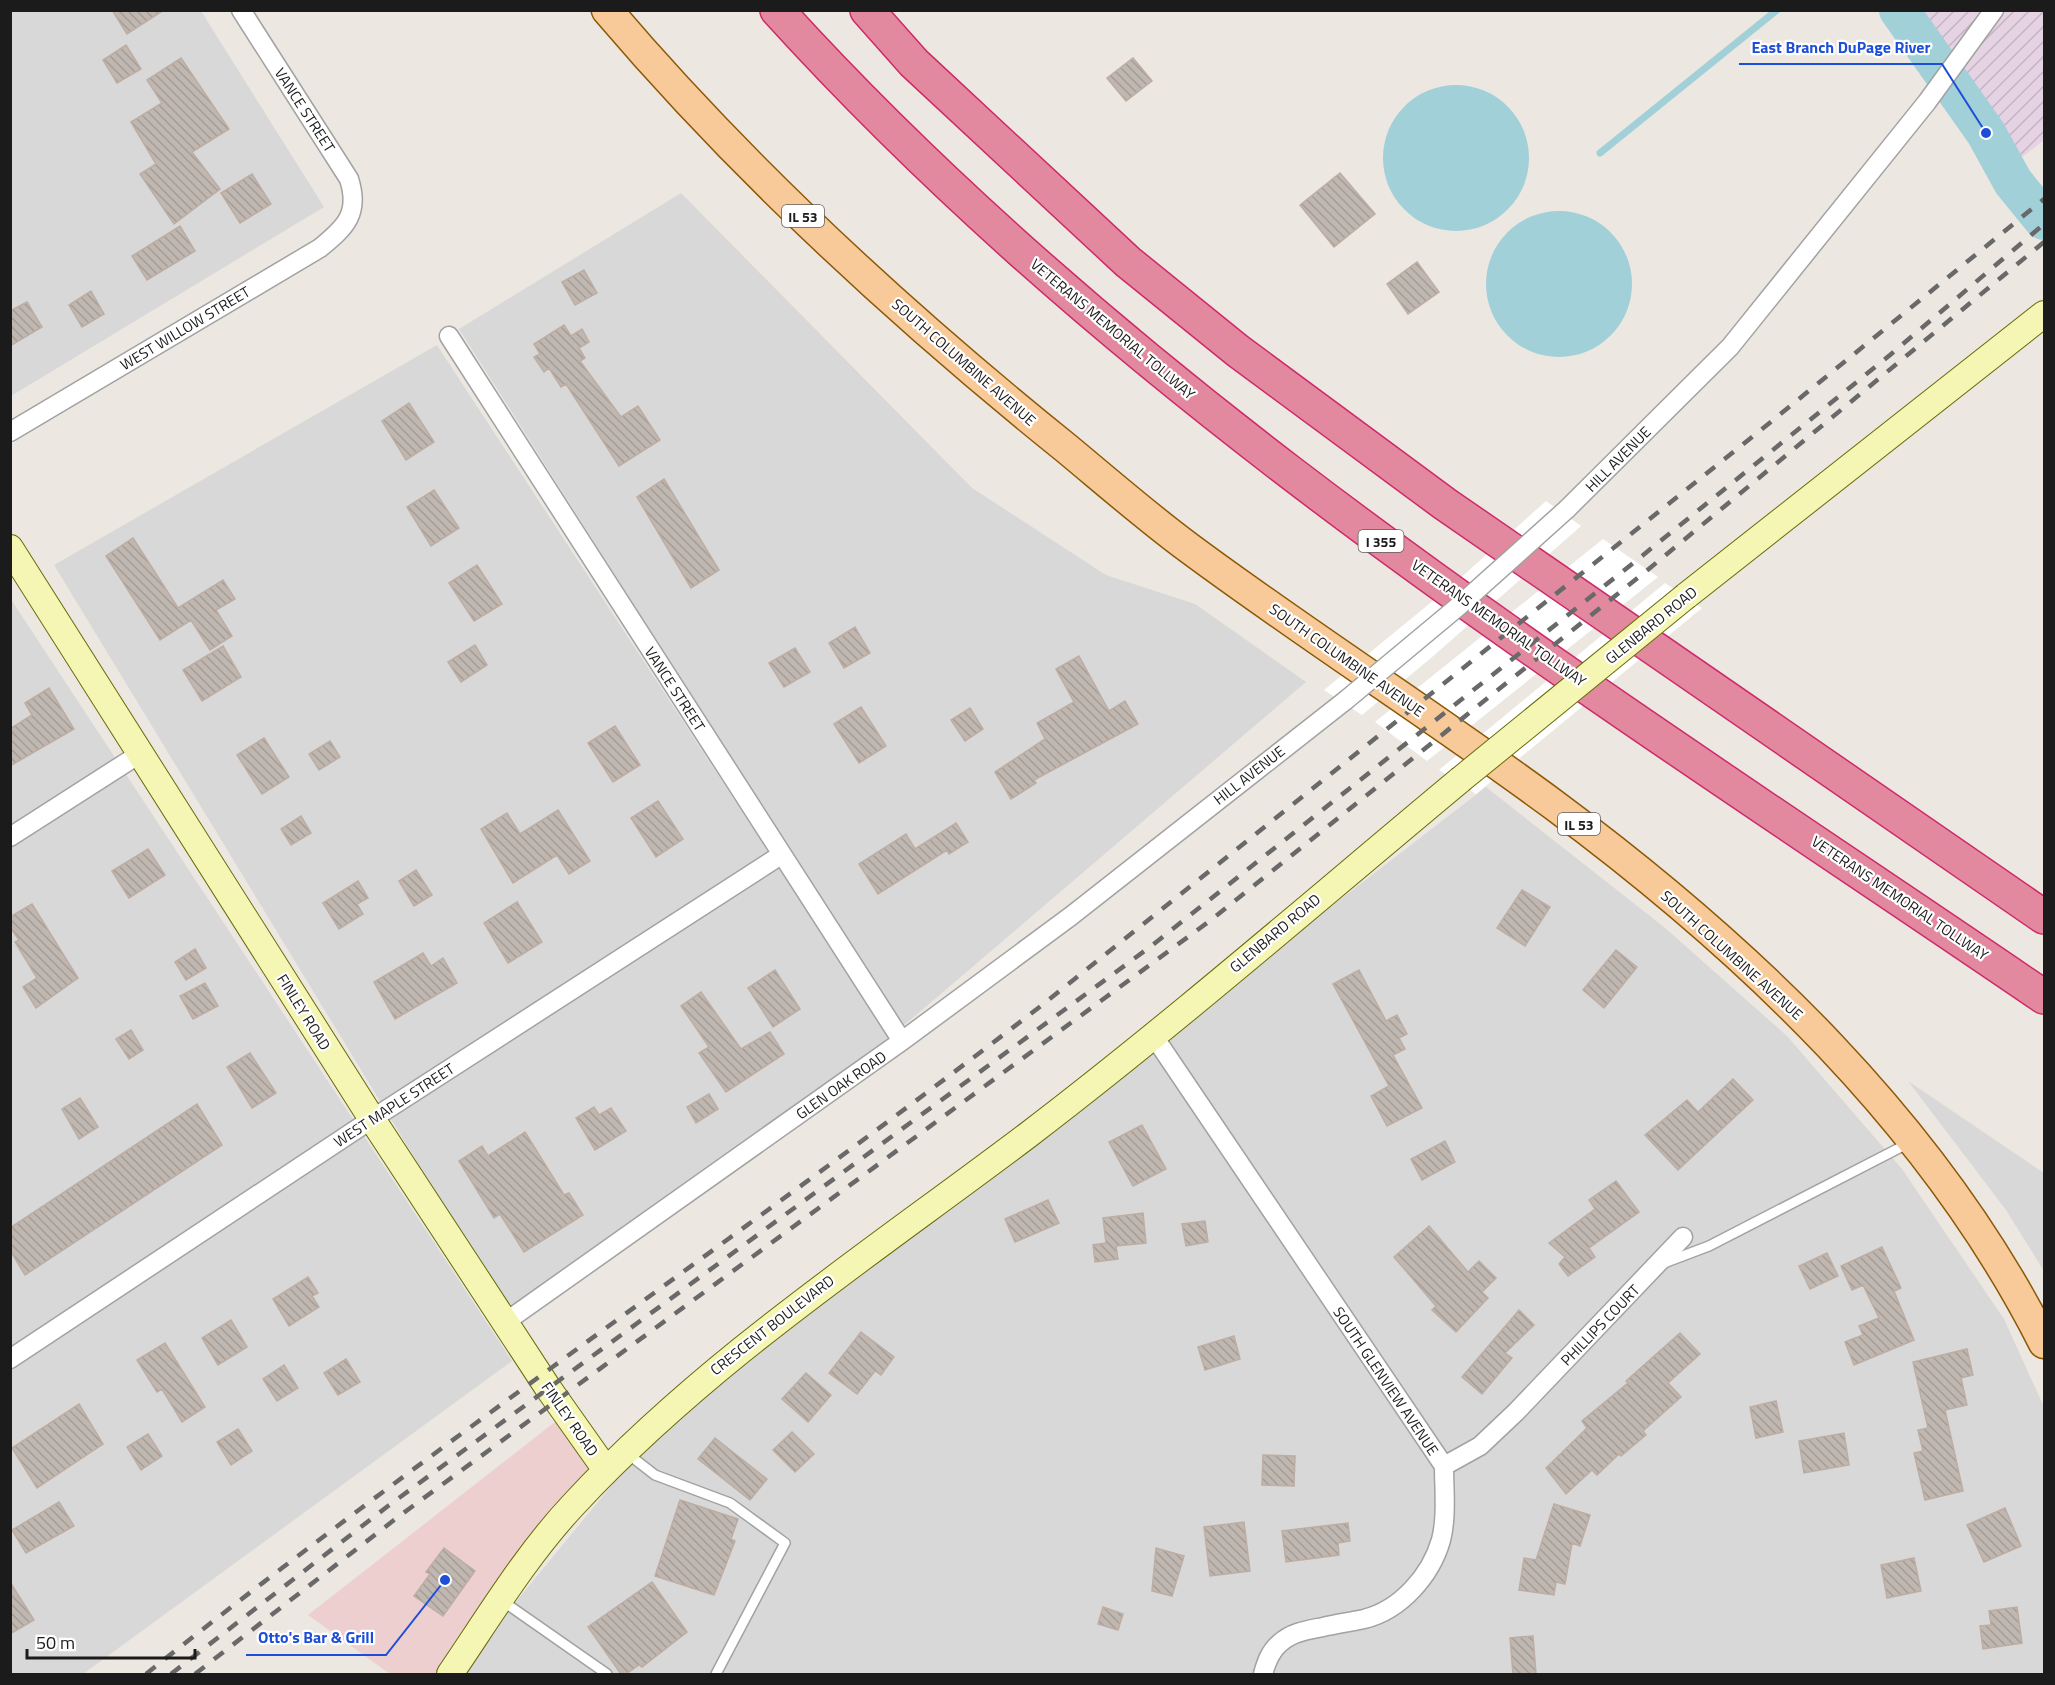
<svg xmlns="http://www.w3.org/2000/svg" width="2055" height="1685" viewBox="0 0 2055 1685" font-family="'Titillium Web',sans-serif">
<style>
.residential{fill:#d9d8d8}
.commercial{fill:#edcfd0}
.industrial{fill:url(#industrial-furrows)}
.water{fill:#a1d0d9}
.pier{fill:#fff}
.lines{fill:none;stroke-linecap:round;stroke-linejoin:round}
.stream{stroke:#a1d0d9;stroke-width:7}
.river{stroke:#a1d0d9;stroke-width:40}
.building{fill:url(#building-back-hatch);stroke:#bdada3;stroke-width:1.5}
.lane-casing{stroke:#a2a2a2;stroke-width:12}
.street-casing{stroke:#a2a2a2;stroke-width:21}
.secondary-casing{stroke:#666b08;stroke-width:28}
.primary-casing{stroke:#8c5805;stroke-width:33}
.highway-casing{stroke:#ce296b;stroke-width:36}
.lane{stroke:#fff;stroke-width:9}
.street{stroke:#fff;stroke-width:18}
.secondary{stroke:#f6f6b4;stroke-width:26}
.primary{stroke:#f8ca99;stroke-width:30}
.highway{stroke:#e2899f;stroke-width:33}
.rail{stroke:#696969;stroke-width:4.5;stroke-dasharray:12 12;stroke-linecap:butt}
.street-bridge-casing{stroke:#a2a2a2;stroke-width:21;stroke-linecap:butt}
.secondary-bridge-casing{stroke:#666b08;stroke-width:28;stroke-linecap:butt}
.street-bridge{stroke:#fff;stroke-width:18}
.secondary-bridge{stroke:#f6f6b4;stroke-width:26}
.labels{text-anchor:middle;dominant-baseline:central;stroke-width:4.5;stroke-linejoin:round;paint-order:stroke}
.shield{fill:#fff;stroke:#5f5f5f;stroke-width:1.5}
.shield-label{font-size:14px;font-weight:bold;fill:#1b1b1b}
.street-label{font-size:15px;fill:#1b1b1b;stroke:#fff}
.leader{fill:none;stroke:#1d4ed8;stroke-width:2}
.callout-dot{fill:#1d4ed8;stroke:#fff;stroke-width:2}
.callout-label{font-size:16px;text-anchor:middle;font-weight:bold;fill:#1d4ed8;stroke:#fff;stroke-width:4.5;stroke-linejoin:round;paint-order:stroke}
</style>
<defs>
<pattern id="industrial-furrows" width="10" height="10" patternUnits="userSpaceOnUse" patternTransform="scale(1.5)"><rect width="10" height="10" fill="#e5d2e3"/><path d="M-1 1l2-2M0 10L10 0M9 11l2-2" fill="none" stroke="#c4b4c2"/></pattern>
<pattern id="building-back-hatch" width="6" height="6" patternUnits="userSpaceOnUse" patternTransform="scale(1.5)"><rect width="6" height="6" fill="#c0b7b0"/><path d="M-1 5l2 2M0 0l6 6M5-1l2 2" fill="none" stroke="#a49d97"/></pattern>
</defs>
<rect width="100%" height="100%" fill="#ece7e0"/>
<path class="residential" d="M11 11H201L324 207 11 396Z
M681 193 972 488 1106 575 1195 604 1306 682 902 1027 459 329Z
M437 345 890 1038 507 1310 54 565Z
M10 598 512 1361 83 1674H11Z
M1486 787 1664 927 1787 1036 1902 1169 2004 1319 2044 1407V1674H463L504 1616 626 1468 712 1386 1013 1164 1253 967Z
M1908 1081 2044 1173V1271L2006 1210Z"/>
<path class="commercial" d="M560 1418 595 1469 443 1674H390L308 1615Z"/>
<path class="industrial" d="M1899 11H2044V140L2007 169 1986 133Z"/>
<path class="water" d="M1383 158a73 73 0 1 1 146 0a73 73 0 1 1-146 0Z
M1486 284a73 73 0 1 1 146 0a73 73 0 1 1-146 0Z"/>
<path class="pier" d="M1546 501 1581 526 1431 658 1362 715 1324 690 1456 582Z
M1603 539 1658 577 1427 761 1375 722Z
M1665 583 1702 608 1476 794 1439 770Z"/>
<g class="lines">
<path class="stream" d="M1600 153 1777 10"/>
<path class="river" d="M1899 10 1986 133 2013 182 2044 220"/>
</g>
<path class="building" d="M112 10H164L127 34Z
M126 45 141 69 117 83 103 60Z
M181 58 229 129 192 152 220 189 174 224 140 174 156 164 131 122 162 103 147 80Z
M1133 58 1152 81 1126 101 1107 78Z
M1340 173 1375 214 1334 247 1300 205Z
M252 174 271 204 240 223 221 193Z
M180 226 195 251 147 280 132 256Z
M1417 262 1439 292 1408 314 1387 284Z
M584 270 597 293 575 305 562 282Z
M91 291 104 314 82 327 69 305Z
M27 302 42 327 10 346V311Z
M564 325 571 336 582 329 589 342 579 348 585 358 580 361 621 417 638 406 660 440 619 466 566 384 561 387 549 368 544 372 534 357 540 354 534 344Z
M409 403 434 442 406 460 382 421Z
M664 479 719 570 691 588 637 497Z
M434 490 459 528 431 546 407 507Z
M133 538 178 608 223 580 235 599 216 610 232 636 210 650 191 620 160 640 106 556Z
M477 565 502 604 474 621 449 583Z
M855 627 870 653 844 668 829 643Z
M475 645 487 665 461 682 448 662Z
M223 646 241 677 202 701 183 670Z
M795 648 810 672 784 687 769 663Z
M1079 656 1109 711 1125 701 1138 724 1034 780 1036 783 1011 799 995 772 1045 739 1037 723 1074 702 1056 669Z
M49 688 74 729 10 766V729L32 715 25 703Z
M861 707 886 746 859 763 834 724Z
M970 708 983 729 965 741 951 720Z
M615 726 640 765 613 782 588 743Z
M264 738 289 777 262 794 237 755Z
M330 741 340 757 319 770 309 754Z
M658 801 683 839 656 857 631 818Z
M558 810 590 861 569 874 557 855 513 883 481 829 507 813 520 834Z
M301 816 311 833 291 845 281 829Z
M956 823 968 842 949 854 947 850 878 894 859 864 906 834 915 849Z
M148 849 165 875 129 898 112 871Z
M416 870 432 895 414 906 399 881Z
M358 881 368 898 357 904 363 914 339 929 323 903Z
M1522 890 1550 907 1525 946 1497 928Z
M517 902 542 942 508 963 484 923Z
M32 904 78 978 36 1008 23 987 37 978 15 942 19 940 10 927V917Z
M195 949 206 968 186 980 175 962Z
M1616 950 1637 967 1604 1008 1583 990Z
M423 953 431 966 443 958 457 983 395 1019 374 982Z
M775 970 800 1009 773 1027 748 988Z
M1359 970 1386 1021 1397 1015 1407 1034 1399 1038 1405 1049 1393 1055 1422 1108 1387 1126 1371 1096 1389 1086 1333 984Z
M205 983 218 1006 193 1019 180 996Z
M701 992 741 1049 770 1032 784 1054 726 1092 699 1053 709 1047 681 1006Z
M131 1030 143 1050 129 1059 116 1039Z
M250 1053 276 1093 252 1108 227 1067Z
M1733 1079 1753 1100 1678 1170 1645 1135 1687 1100 1698 1112Z
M709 1094 718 1109 696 1123 687 1107Z
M80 1098 98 1127 79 1139 62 1109Z
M197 1104 222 1145 25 1275 10 1250V1228Z
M594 1107 599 1115 611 1108 626 1131 595 1150 576 1118Z
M1142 1125 1166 1169 1133 1186 1109 1142Z
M525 1132 564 1195 569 1193 583 1215 524 1252 500 1214 494 1218 459 1161 482 1146 488 1156Z
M1445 1141 1455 1162 1422 1180 1411 1159Z
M1616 1181 1639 1212 1589 1248 1595 1257 1568 1276 1559 1264 1565 1257 1549 1243 1595 1209 1589 1200Z
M1048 1200 1059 1223 1015 1242 1005 1219Z
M1143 1213 1146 1243 1116 1246 1118 1259 1095 1262 1093 1245 1106 1243 1103 1218Z
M1205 1221 1208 1242 1186 1246 1182 1224Z
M1429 1226 1468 1272 1479 1261 1496 1278 1482 1292 1488 1298 1456 1332 1432 1310 1436 1306 1394 1257Z
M1882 1247 1901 1288 1894 1291 1914 1340 1854 1365 1845 1342 1863 1335 1859 1326 1879 1318 1863 1285 1852 1290 1841 1266Z
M1827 1253 1838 1276 1810 1289 1799 1266Z
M308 1277 318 1293 312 1296 319 1307 289 1326 273 1299Z
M1519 1310 1534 1325 1505 1353 1512 1358 1482 1394 1462 1377Z
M231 1320 247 1347 218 1365 202 1338Z
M861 1332 894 1357 881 1375 875 1371 857 1394 829 1373Z
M1680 1333 1700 1354 1668 1383 1681 1397 1643 1431 1646 1435 1621 1456 1619 1454 1597 1475 1592 1470 1566 1494 1546 1468 1587 1428 1582 1421 1628 1383 1626 1381Z
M1234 1336 1240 1359 1205 1370 1198 1347Z
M165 1343 205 1407 182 1422 162 1389 157 1392 137 1360Z
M1967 1349 1973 1375 1961 1378 1967 1405 1945 1410 1963 1491 1925 1500 1914 1453 1923 1451 1918 1430 1928 1428 1913 1362Z
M346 1359 360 1382 338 1395 324 1373Z
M284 1365 298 1388 277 1401 263 1379Z
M806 1373 831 1395 808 1422 782 1399Z
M1776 1401 1783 1432 1756 1438 1750 1407Z
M79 1404 103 1444 37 1488 12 1448Z
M238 1429 252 1451 231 1465 217 1442Z
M792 1432 814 1454 795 1472 773 1450Z
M1844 1433 1849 1465 1804 1473 1799 1441Z
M148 1434 162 1456 141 1470 127 1447Z
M715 1438 767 1479 750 1500 698 1459Z
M1263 1455 1295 1456 1294 1486 1262 1485Z
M680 1500 738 1519 731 1539 735 1541 714 1595 655 1576Z
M59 1502 74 1526 26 1553 12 1530Z
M1554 1504 1590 1515 1580 1546 1572 1543 1565 1584 1556 1582 1554 1595 1519 1590 1524 1558 1536 1560Z
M2005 1508 2021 1546 1984 1562 1967 1525Z
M1244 1522 1250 1571 1210 1576 1204 1527Z
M1348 1523 1350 1541 1338 1543 1339 1555 1286 1562 1282 1531Z
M444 1548 475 1571 443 1616 414 1596 430 1574 426 1572Z
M1156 1548 1184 1556 1172 1596 1152 1591Z
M1914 1558 1921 1591 1887 1598 1881 1565Z
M10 1582 34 1620 10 1634Z
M652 1582 687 1632 642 1667 639 1665 626 1674H621L588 1627Z
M1103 1607 1123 1614 1118 1630 1098 1624Z
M2017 1607 2022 1643 1983 1649 1980 1626 1991 1625 1989 1611Z
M1533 1636 1536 1674H1513L1510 1638Z"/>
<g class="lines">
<g class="lane-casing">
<path id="lane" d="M1664 1263 1709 1246 1907 1144
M628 1454 655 1475 730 1503 785 1543 716 1674
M501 1600 607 1674"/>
</g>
<g class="street-casing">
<path id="street" d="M449 336 902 1041
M10 432 320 248C346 227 360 213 349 179L241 10
M1567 509 1730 347 1927 102 1994 10
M10 837 141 753
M1153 1035 1444 1466C1444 1489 1447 1517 1441 1540 1431 1575 1401 1610 1364 1619 1350 1622 1336 1624 1323 1627 1308 1630 1292 1632 1280 1643 1270 1651 1266 1663 1263 1674
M504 1323 902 1041 1071 916 1346 700
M10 1359 372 1119 781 855
M1444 1466 1480 1446 1516 1412 1683 1237"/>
</g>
<g class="secondary-casing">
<path id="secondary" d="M10 548 372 1119 548 1388 606 1470
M1686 596 2044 314
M450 1674C489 1617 526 1555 574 1504 708 1360 872 1253 1028 1135 1176 1022 1317 899 1460 780"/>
</g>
<g class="primary-casing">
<path id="primary" d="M607 10C744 171 902 316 1066 448 1107 482 1147 517 1189 548 1309 637 1435 717 1554 805 1748 949 1934 1125 2044 1343"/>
</g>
<g class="highway-casing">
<path id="highway" d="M777 10C1139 409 1603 696 2044 997
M867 10 914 63 1128 262 1238 351 1445 504 2044 917"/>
</g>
<use href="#lane" class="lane"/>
<use href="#street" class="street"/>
<use href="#secondary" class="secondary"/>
<use href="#primary" class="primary"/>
<use href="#highway" class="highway"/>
<path class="rail" d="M146 1674C436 1443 743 1235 1037 1009L1767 425 2044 199
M171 1674 388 1506 1150 947 1637 560 1890 355 2044 224
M195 1674 398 1517 1211 920 1650 568 2044 242"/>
<g class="street-bridge-casing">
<path id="street-bridge" d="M1346 700 1460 605 1567 509"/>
</g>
<g class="secondary-bridge-casing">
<path id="secondary-bridge" d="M1460 780 1686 596"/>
</g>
<use href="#street-bridge" class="street-bridge"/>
<use href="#secondary-bridge" class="secondary-bridge"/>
</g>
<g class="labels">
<g class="shield">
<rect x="782" y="205" width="42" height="22" rx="4.5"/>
<rect x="1358.5" y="530" width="45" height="22" rx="4.5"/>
<rect x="1558" y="813" width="42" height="22" rx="4.5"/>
</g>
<g class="shield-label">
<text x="803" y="216">IL 53</text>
<text x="1381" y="541">I 355</text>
<text x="1579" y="824">IL 53</text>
</g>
<g class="street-label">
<text transform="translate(305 110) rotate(57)">VANCE STREET</text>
<text transform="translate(185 328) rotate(-31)">WEST WILLOW STREET</text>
<text transform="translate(1113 329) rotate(40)">VETERANS MEMORIAL TOLLWAY</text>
<text transform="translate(964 362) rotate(41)">SOUTH COLUMBINE AVENUE</text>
<text transform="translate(1618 459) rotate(-45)">HILL AVENUE</text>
<text transform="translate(1499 623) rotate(35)">VETERANS MEMORIAL TOLLWAY</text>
<text transform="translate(1651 625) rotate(-39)">GLENBARD ROAD</text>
<text transform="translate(1347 660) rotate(35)">SOUTH COLUMBINE AVENUE</text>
<text transform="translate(675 689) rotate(57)">VANCE STREET</text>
<text transform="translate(1249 775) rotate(-38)">HILL AVENUE</text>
<text transform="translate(1900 898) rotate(34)">VETERANS MEMORIAL TOLLWAY</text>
<text transform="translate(1275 933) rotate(-40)">GLENBARD ROAD</text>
<text transform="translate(1732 955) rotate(42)">SOUTH COLUMBINE AVENUE</text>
<text transform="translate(304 1012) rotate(58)">FINLEY ROAD</text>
<text transform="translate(841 1085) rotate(-35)">GLEN OAK ROAD</text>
<text transform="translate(394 1105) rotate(-33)">WEST MAPLE STREET</text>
<text transform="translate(772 1325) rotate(-38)">CRESCENT BOULEVARD</text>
<text transform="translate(1600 1325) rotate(-46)">PHILLIPS COURT</text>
<text transform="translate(1386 1381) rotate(56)">SOUTH GLENVIEW AVENUE</text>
<text transform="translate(570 1419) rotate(55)">FINLEY ROAD</text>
</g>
</g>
<path class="leader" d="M1986 133L1942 64H1739M445 1580L386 1655H246"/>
<g class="callout-dot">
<circle cx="1986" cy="133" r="6"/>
<circle cx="445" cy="1580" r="6"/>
</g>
<g class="callout-label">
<text x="1841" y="53">East Branch DuPage River</text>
<text x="316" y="1643">Otto's Bar &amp; Grill</text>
</g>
<rect width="2055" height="1685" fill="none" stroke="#1b1b1b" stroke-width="24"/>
<path d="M27 1649v9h168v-9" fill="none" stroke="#1b1b1b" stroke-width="3"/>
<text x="36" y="1649" font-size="18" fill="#1b1b1b" stroke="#ffffff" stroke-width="4.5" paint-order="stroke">50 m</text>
</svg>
